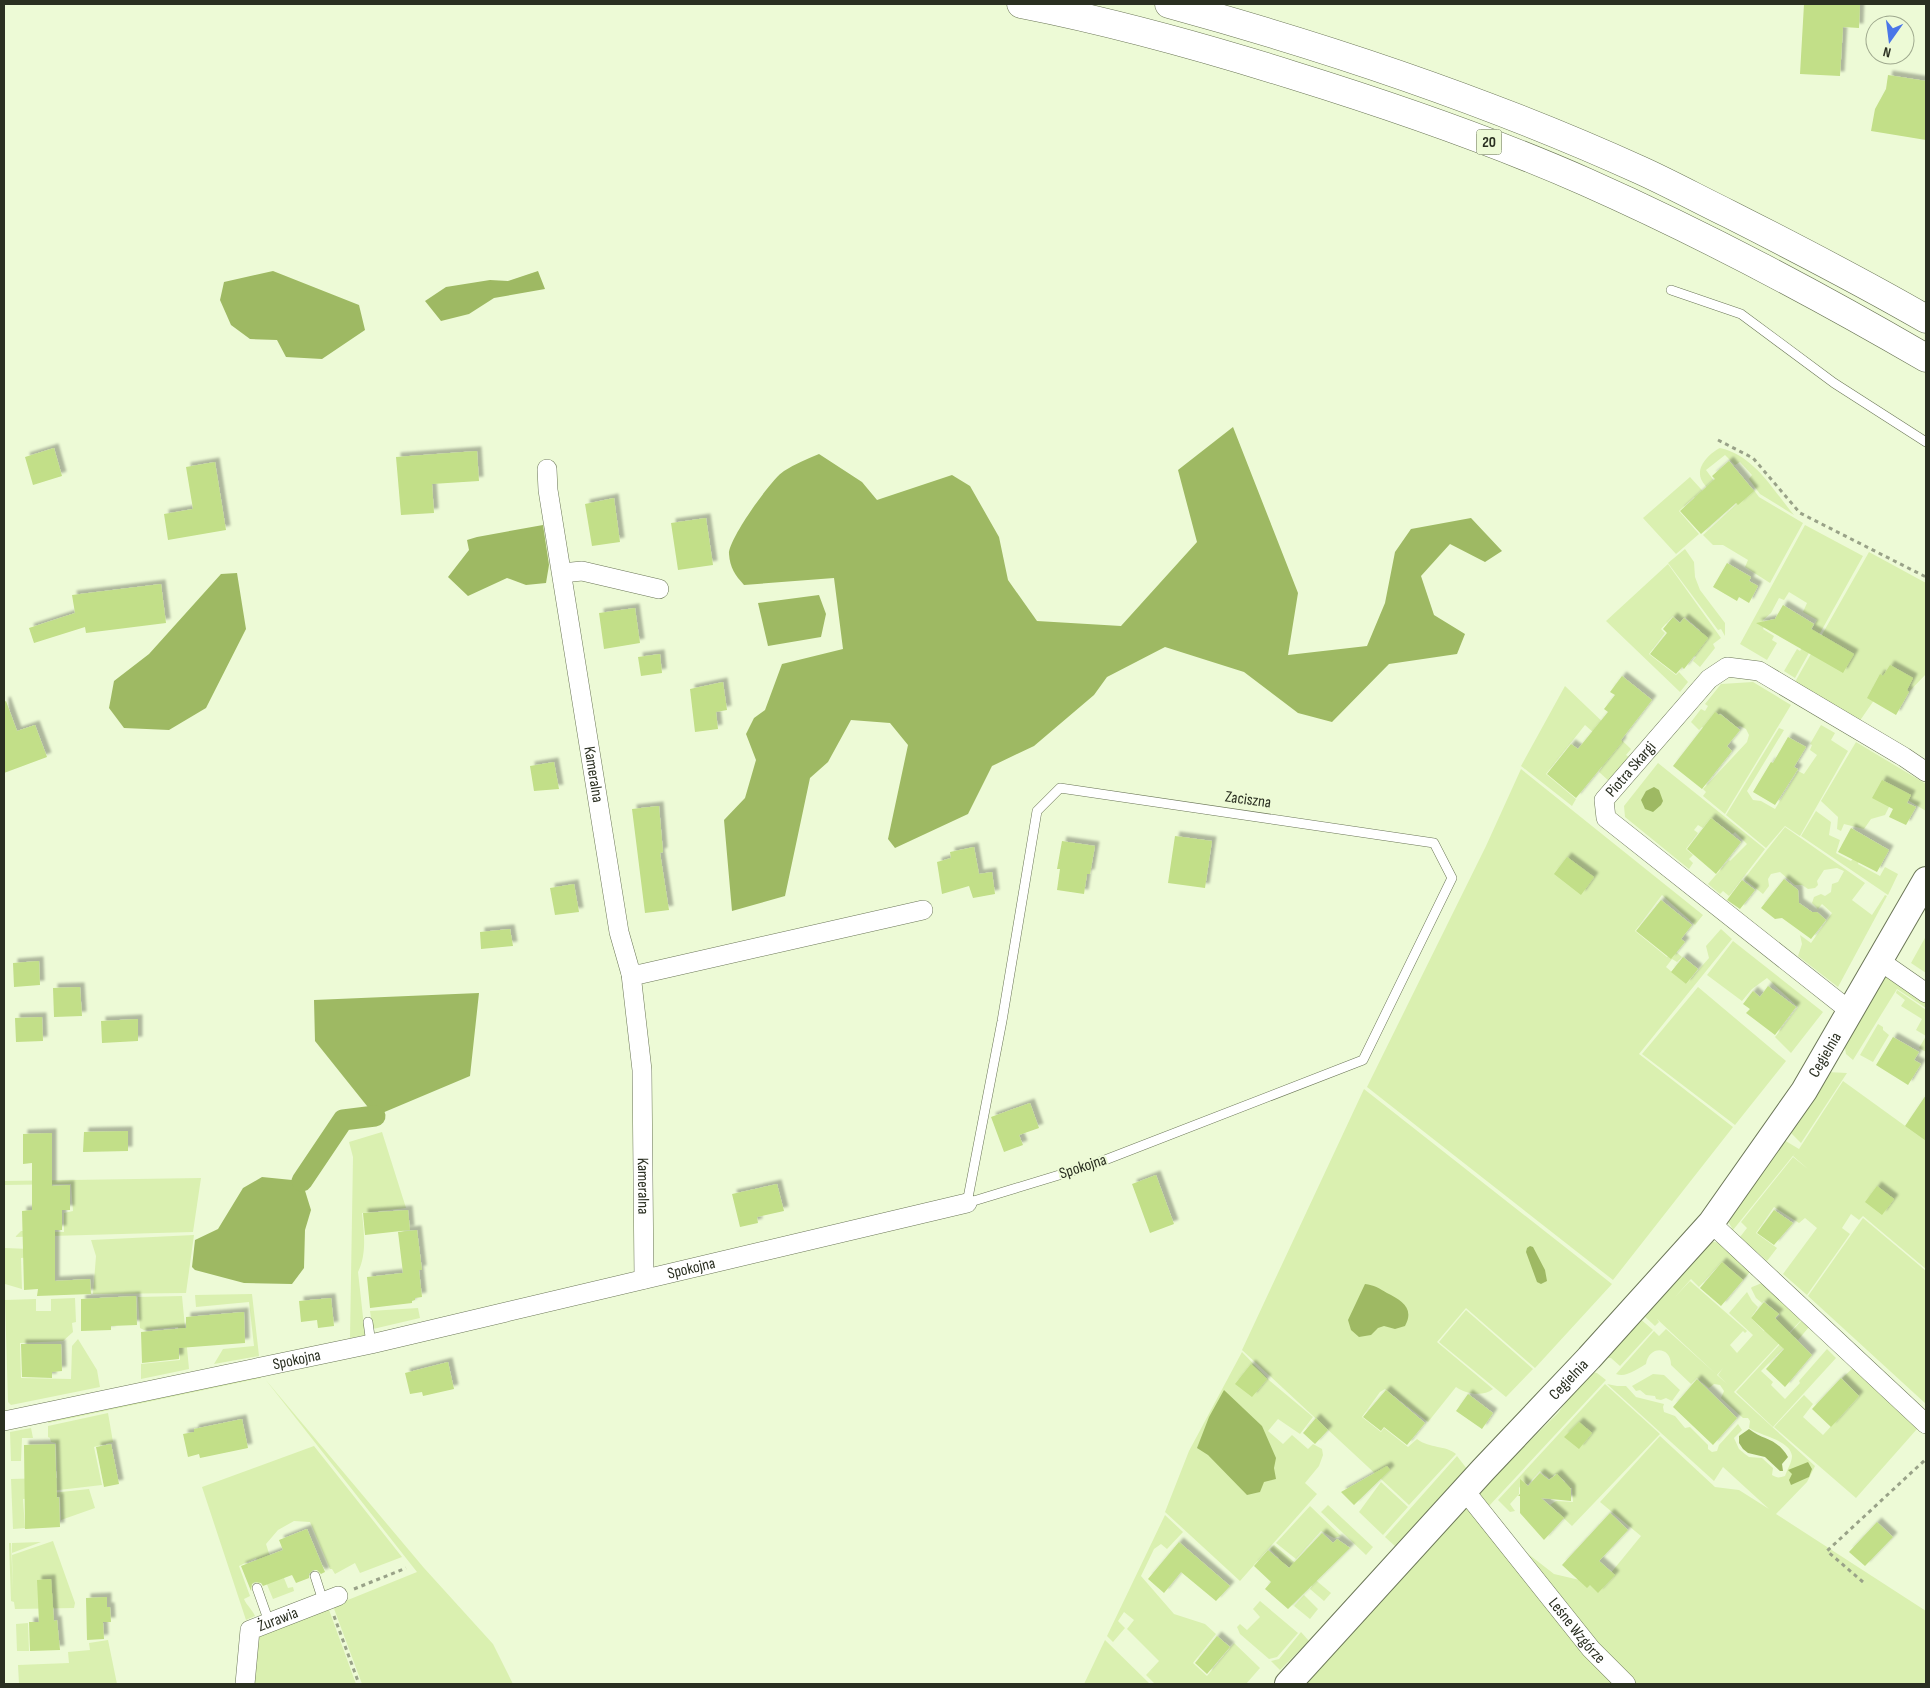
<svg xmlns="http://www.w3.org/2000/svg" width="1930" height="1688" viewBox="0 0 1930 1688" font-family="'Sofia Sans Condensed',sans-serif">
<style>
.green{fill:#daf0b0}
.water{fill:#9eb963}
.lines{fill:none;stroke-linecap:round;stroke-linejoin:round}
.canal{stroke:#9eb963;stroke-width:21}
.building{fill:#c2df88;filter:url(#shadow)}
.lane-casing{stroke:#6b7657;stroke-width:10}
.street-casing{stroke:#6b7657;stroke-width:20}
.secondary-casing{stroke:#6b7657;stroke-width:28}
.primary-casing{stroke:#6b7657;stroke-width:29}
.path{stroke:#99a288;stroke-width:3;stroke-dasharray:4 4;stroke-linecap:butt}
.lane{stroke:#fff;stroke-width:9}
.street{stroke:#fff;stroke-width:19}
.secondary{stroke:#fff;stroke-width:26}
.primary{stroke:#fff;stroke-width:28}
.labels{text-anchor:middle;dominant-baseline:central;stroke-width:4;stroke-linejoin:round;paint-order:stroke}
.shield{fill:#edfad6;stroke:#646c57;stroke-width:1}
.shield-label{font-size:15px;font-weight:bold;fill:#2a2f21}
.street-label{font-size:16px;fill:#2a2f21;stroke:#edfad6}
</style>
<defs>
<filter id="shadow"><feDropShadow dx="4.5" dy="-4.5" stdDeviation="1" flood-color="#0004"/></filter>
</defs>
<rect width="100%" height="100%" fill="#edfad6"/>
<path class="green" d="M1720 448C1755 456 1772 489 1794 515L1760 494 1749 479 1752 475 1740 462 1735 465 1725 455 1706 470 1715 482 1727 509C1720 501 1705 488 1701 479 1696 466 1710 453 1720 448Z
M1690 477 1721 511 1714 519 1694 497 1679 511 1699 534 1676 554 1643 518Z
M1753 489 1759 497 1803 523 1770 583 1745 567 1748 560 1723 545H1713L1703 535Z
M1805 525 1863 556 1795 678 1784 671 1797 649 1800 651 1817 620 1803 612 1807 603 1789 592 1784 600 1779 598 1771 613 1763 620 1765 624 1763 629 1774 636 1772 640 1777 643 1767 660 1740 644Z
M1685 549 1694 562 1695 577 1700 590 1725 623V636L1721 629 1718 630 1668 563Z
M1869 552 1926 583V674L1903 698 1879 693 1859 722 1795 682Z
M1668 564 1721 638 1713 644 1715 648 1700 667 1693 661 1696 657 1693 655 1697 635 1700 630 1685 617 1680 622 1673 616 1661 629 1665 633 1649 654 1676 675 1679 672 1688 682 1680 692 1606 621Z
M1753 682 1791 705 1725 814 1703 796 1706 792 1703 789 1747 742 1749 735 1746 729 1740 726 1737 727 1720 713 1706 730 1702 727 1699 730 1691 722 1701 709 1705 711 1708 706 1705 704 1721 684Z
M1565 686 1631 749 1626 755 1629 757 1609 781 1599 772 1602 767 1599 764 1611 748 1585 725 1546 774 1576 799 1572 806 1521 766Z
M1821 725 1835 733 1831 740 1848 751 1800 836 1785 826 1766 848 1726 815 1779 728 1784 730 1747 791 1753 800 1761 801 1775 809 1798 771 1804 774 1817 755 1810 750 1812 745 1810 744Z
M1856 742 1926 784V811L1896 793 1885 815 1871 819 1864 829 1844 824 1841 831 1837 829 1838 817 1821 801Z
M1658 763 1765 849 1729 896 1723 891 1720 894 1708 884 1729 860 1730 861 1747 844 1735 832 1733 834 1711 818 1703 828 1698 825 1694 830 1698 833 1686 849 1693 855 1689 859 1693 863 1689 869 1625 817 1624 806Z
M1521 769 1703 915 1695 925 1662 895 1635 931 1667 957 1674 950 1682 957 1677 962 1672 959 1666 967 1686 984 1709 958 1706 946 1721 929 1732 939 1639 1054 1733 1127 1613 1280 1367 1087 1486 846Z
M1816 811 1831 822 1829 835 1840 840 1836 853 1851 861 1855 856 1859 860 1858 864 1880 876 1885 867 1898 874 1888 895 1801 836Z
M1785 827 1865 883 1852 900 1872 915 1885 895 1887 896 1838 987 1798 956 1802 944 1800 935 1811 943 1832 913 1822 904 1818 909 1812 903 1814 897 1821 894 1825 896 1831 892 1832 884 1838 882 1844 871 1837 868 1824 870 1817 881 1818 885 1815 888 1808 889 1802 885H1795L1780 872 1771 874 1768 879 1769 886 1763 894 1744 879Z
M1926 936V973L1911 963Z
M1733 941 1823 1012 1791 1053 1775 1037 1798 1007 1767 978 1752 989 1742 1001 1707 975Z
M1887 977 1926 997V1008L1897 989 1853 1060 1846 1054 1844 1043 1883 978Z
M1698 987 1786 1061 1735 1125 1642 1054Z
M1897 990 1926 1010V1052L1919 1048 1926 1036 1916 1030 1922 1019 1901 1006 1905 1000 1896 993Z
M1878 1024 1883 1027V1030L1889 1035 1873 1062 1860 1055Z
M1827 1072 1847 1073 1801 1143 1790 1132Z
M1843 1081 1926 1141V1269L1863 1216 1859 1220 1851 1214 1842 1228 1850 1234 1807 1295 1783 1274 1817 1228 1805 1218 1799 1223 1774 1207 1756 1233 1777 1248 1767 1261 1740 1237 1747 1228 1741 1222 1793 1157 1808 1169 1793 1156 1796 1152 1733 1230 1729 1223 1728 1218 1784 1140 1799 1149Z
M1364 1089 1612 1284 1535 1368 1466 1308 1437 1342 1493 1389C1483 1397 1466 1394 1456 1387L1428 1422 1385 1389 1380 1392 1362 1417 1381 1432 1384 1428 1408 1447 1417 1439C1430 1449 1446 1445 1456 1454L1409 1505 1242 1350Z
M382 1132 406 1208 362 1213C364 1232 367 1254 358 1272L365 1335 350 1338 353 1157 349 1142Z
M201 1178 193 1232 15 1237 21 1231 64 1232V1213L73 1211 71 1184 5 1185V1181Z
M1863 1218 1926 1271V1404L1808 1296Z
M194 1235 186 1293 93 1294 96 1256 91 1240Z
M1714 1242 1722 1243 1750 1272 1743 1280 1722 1262 1699 1287 1691 1279 1675 1297 1690 1281 1747 1331 1745 1333 1743 1331 1730 1345 1737 1353 1753 1335 1729 1313 1747 1292 1752 1301 1758 1307 1751 1318 1764 1331 1780 1315 1764 1301 1762 1303 1756 1298 1751 1288 1752 1287 1762 1283 1802 1319 1734 1392 1815 1466 1807 1482 1776 1514 1926 1611V1684H1303L1466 1506 1554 1574 1601 1585 1641 1536 1600 1502 1660 1436 1715 1487 1739 1490 1769 1509 1723 1467 1714 1481 1607 1384 1617 1386H1626L1636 1397 1664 1404 1663 1407 1664 1412 1675 1416 1685 1428 1690 1427 1708 1445V1449L1712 1452 1717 1451 1719 1445 1738 1424 1742 1430 1734 1438 1739 1449 1745 1454 1749 1457 1762 1458 1773 1468 1772 1475C1777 1478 1779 1478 1785 1476 1787 1470 1792 1462 1792 1456 1790 1440 1761 1436 1749 1428L1750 1421 1748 1418H1743L1721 1398 1724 1391 1720 1385 1714 1384 1709 1388 1697 1378 1691 1384 1671 1365C1671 1346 1649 1345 1646 1364 1637 1369 1626 1378 1616 1374L1654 1331 1659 1336 1666 1329 1727 1384 1718 1375 1723 1368 1717 1375 1657 1319 1659 1322 1655 1326 1641 1313 1707 1243Z
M5 1248 54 1250V1255L21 1258 22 1289 5 1284Z
M252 1294 259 1356 214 1364 223 1349 254 1346 249 1302 196 1307 195 1295Z
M182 1296 189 1369 141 1379V1364L180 1360 178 1327 144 1330 140 1328 138 1297Z
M75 1298 76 1322 72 1323 73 1332 63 1341 20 1343 21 1378 71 1379 72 1346 78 1339 97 1370 100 1387 11 1405 8 1402 5 1300 36 1299V1311H51V1299Z
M418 1308 420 1318 373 1329 370 1311Z
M1466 1310 1533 1369 1506 1397 1439 1342Z
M1638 1317 1653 1330 1620 1366 1611 1358H1603Z
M1802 1320 1809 1327 1798 1340 1795 1337 1761 1371 1773 1382 1771 1385 1785 1399 1800 1383 1799 1381 1827 1349 1836 1358 1773 1427 1736 1392Z
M1242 1352 1270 1381 1313 1417 1300 1434 1278 1419 1268 1431 1283 1444 1292 1435 1308 1449 1313 1444 1322 1449 1323 1455 1319 1466 1305 1483 1317 1494 1240 1581 1165 1512 1189 1451Z
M1853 1368 1917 1429 1856 1498 1774 1427 1804 1395 1813 1404 1803 1417 1823 1435 1859 1396 1842 1378Z
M1589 1371 1597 1373 1606 1380 1489 1506 1478 1492 1558 1413Z
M1653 1374 1664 1375 1680 1390 1672 1401 1666 1398 1661 1400 1656 1399 1655 1396 1646 1395 1640 1390 1636 1391 1632 1386Z
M261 1376V1378L48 1423 47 1419Z
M265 1379 424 1568 493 1644 513 1684H362L333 1606 417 1572Z
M1605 1384 1660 1434 1572 1526 1550 1505 1556 1501 1573 1502 1572 1488 1563 1487 1565 1481 1555 1474 1550 1479 1540 1471 1528 1484 1521 1485 1519 1488V1494L1510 1504 1515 1511 1510 1512 1498 1500Z
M108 1413 113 1442 94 1447 102 1485 50 1491 49 1479 57 1478 56 1443 51 1442 50 1438 48 1437V1426Z
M31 1428 33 1438H22L21 1461H11L10 1432Z
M314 1446 402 1557 360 1573 355 1563 335 1574 332 1569H330L310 1522 294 1521 278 1530 266 1544 277 1579 284 1578 288 1588 293 1587 294 1591 273 1599 256 1558 239 1566 250 1596 244 1599C247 1606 252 1609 255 1616L246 1620 202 1487Z
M1457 1456 1467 1469 1396 1547 1385 1537Z
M47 1478 51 1497 23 1499 25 1528 13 1529 11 1479Z
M1381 1482 1408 1507 1383 1535 1359 1512Z
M89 1489 95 1508 61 1520 60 1497H53L52 1493Z
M1328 1505 1373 1547 1366 1555 1321 1512Z
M1310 1506 1341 1536 1334 1538 1321 1531 1296 1559 1276 1543Z
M1165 1515 1183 1532 1167 1549 1161 1544 1154 1549 1141 1576 1174 1614 1205 1624 1216 1634 1193 1663 1207 1676 1234 1643 1260 1668 1246 1684H1155L1146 1675 1159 1661 1127 1629 1134 1620 1124 1612 1118 1621 1125 1628 1113 1642 1107 1636Z
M53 1541 75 1603 74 1608 15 1609 14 1602 11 1601 9 1543H11L13 1592 12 1555Z
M41 1542 12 1553V1543Z
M1274 1545 1331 1593 1324 1601 1310 1589 1312 1586 1285 1564 1270 1580 1264 1574 1279 1558 1270 1549Z
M1304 1595 1318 1609 1310 1619 1294 1606Z
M1260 1601 1298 1633 1277 1657 1269 1659 1240 1634 1237 1627 1240 1624 1247 1630 1260 1617 1253 1609Z
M328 1607 356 1684H254L255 1643 261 1633Z
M28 1623 29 1651H17L16 1624Z
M1301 1632 1309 1641 1280 1670 1271 1661 1279 1659Z
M108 1640 117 1684H19L18 1665 69 1663 68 1652 90 1650 89 1643Z
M1105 1640 1150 1684H1084Z"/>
<path class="water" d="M273 271 359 305 365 330 322 359 286 357 277 340 250 339 231 325 220 300 224 282Z
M538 271 545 289 494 298 469 314 441 321 425 301 446 287 490 280 508 281Z
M1233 427 1298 593 1288 655 1367 646 1385 603 1395 552 1411 529 1471 518 1502 551 1485 562 1450 544 1421 576 1434 615 1465 634 1457 654 1389 664 1332 722 1298 713 1244 672 1165 647 1107 677 1094 695 1034 746 992 766 968 814 895 848 888 839 908 745 890 723 851 720 828 762 810 778 785 896 732 911 724 820 745 798 756 760 746 734 754 718 765 710 782 664 843 649 834 578 744 585C735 575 730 568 729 554 728 540 771 479 784 471 795 464 807 459 819 454L862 482 877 500 952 475 970 486 999 537 1008 580 1037 621 1121 626 1197 542 1178 470Z
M543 525 549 565 546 583 526 585 507 578 468 596 448 577 469 550 467 540 477 537Z
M237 573 246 629 206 708 169 730 124 728 109 708 114 681 149 654 221 574Z
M819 595 826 614 821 637 768 646 758 603Z
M1654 787 1659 790 1663 801 1661 805 1653 812 1645 809 1641 800 1646 791Z
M479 993 470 1076 375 1116 315 1041 314 1000Z
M262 1177 302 1181 311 1210 305 1230 304 1268 292 1284 244 1283 195 1270 192 1267 195 1240 218 1229 243 1188Z
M1530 1246 1533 1247 1545 1270 1547 1281 1541 1284 1537 1282 1526 1252 1527 1248Z
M1365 1284C1374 1285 1379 1288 1387 1293 1401 1300 1415 1308 1405 1326L1395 1329 1384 1326 1378 1328 1371 1335 1359 1337 1351 1330 1348 1320Z
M1224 1390 1262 1426 1276 1458 1274 1468 1276 1479 1264 1482 1260 1492 1247 1495 1208 1455 1197 1448 1209 1417Z
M1749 1429C1764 1441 1776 1437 1788 1457L1782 1464 1783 1471H1780L1765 1457 1748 1453 1743 1449 1739 1443V1436Z
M1808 1462 1812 1469 1809 1477 1791 1485 1789 1480 1792 1474 1788 1470Z"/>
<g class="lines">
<path class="canal" d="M302 1181 343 1120 375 1116"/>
</g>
<path class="building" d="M1804 4H1860L1859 28 1843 27 1840 76 1800 74Z
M1888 75 1926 81V140L1871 131 1875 109 1886 89Z
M54 448 62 476 33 485 25 457Z
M477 451 479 481 432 484 434 513 401 515 396 457Z
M1729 461 1754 491 1738 505 1736 503 1701 534 1680 511 1715 479 1712 476Z
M215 462 226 530 168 540 164 514 193 509 186 467Z
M614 498 620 542 592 546 585 504Z
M706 518 713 565 678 570 671 523Z
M1727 563 1751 577 1749 581 1758 586 1749 603 1739 597 1737 601 1713 587Z
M161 584 166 623 86 633 85 627 34 643 29 628 75 613 72 595Z
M1783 605 1814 624 1811 629 1854 654 1843 673 1756 623 1775 619Z
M635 608 640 643 604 649 599 613Z
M1673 617 1680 623 1684 618 1708 638 1684 669 1682 667 1676 674 1650 654 1667 633 1663 629Z
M660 654 662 673 641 676 638 657Z
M1890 665 1913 678 1907 690 1909 692 1896 715 1867 698 1880 674 1883 676Z
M1622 676 1652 700 1621 740 1622 742 1576 798 1547 774 1571 744 1578 749 1608 712 1604 709 1615 695 1610 692Z
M723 682 727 710 716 712 718 729 695 732 690 689Z
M6 701 17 731 35 725 47 757 4 773V702Z
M1715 712 1719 715 1720 714 1740 730 1727 746 1732 751 1702 789 1673 766Z
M1788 737 1806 747 1794 767 1798 769 1775 805 1753 792 1771 762 1773 763Z
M554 762 559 789 534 791 530 766Z
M1882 780 1911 795 1907 803 1916 807 1906 825 1889 817 1893 809 1872 798Z
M659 806 663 852 660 853 669 910 645 913 632 809Z
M1711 818 1741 842 1716 874 1687 849Z
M1851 828 1889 850 1877 872 1838 852Z
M1175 836 1212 841 1205 888 1168 883Z
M1062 841 1095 846 1090 874H1087L1084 894 1057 890 1060 869H1057Z
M974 847 979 874 992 872 995 894 973 898 969 886 942 894 937 862 951 858 950 852Z
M1567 857 1594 877 1581 895 1554 874Z
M1784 879 1798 890 1799 903 1812 912H1817L1826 920 1811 939 1782 918 1775 919 1761 908Z
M1742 880 1755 890 1740 909 1727 900Z
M574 884 579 912 555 915 550 888Z
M1661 900 1692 925 1681 939 1685 942 1671 959 1636 931Z
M510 929 513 946 481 949 480 932Z
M1683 957 1698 969 1686 984 1671 972Z
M39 961 40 985 14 987 13 963Z
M1768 986 1796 1007 1775 1035 1746 1013 1750 1009 1743 1004 1753 991 1760 997Z
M80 987 82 1016 54 1017 53 988Z
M42 1017 43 1041 16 1042 15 1018Z
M138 1019V1041L102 1043 101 1021Z
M1893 1037 1919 1052 1914 1060 1921 1064 1908 1085 1876 1065Z
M1926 1095V1141L1905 1126Z
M1030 1103 1039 1128 1019 1135 1023 1145 1004 1152 991 1117Z
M128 1131V1151L83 1152 84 1132Z
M52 1133V1186L70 1185V1210H62V1230H55V1281L90 1279 91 1294 37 1296 38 1289 24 1290 22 1211 32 1210V1163L23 1164V1134Z
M1156 1175 1174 1224 1150 1233 1132 1184Z
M777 1184 784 1211 757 1217 758 1223 740 1227 732 1194Z
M1877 1186 1894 1199 1882 1215 1865 1202Z
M408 1210 410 1230 365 1235 363 1213Z
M1774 1210 1793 1223 1774 1245 1757 1233Z
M417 1230 422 1270H419L422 1297 415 1298V1300L412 1301V1303L370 1308 367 1277 403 1273 398 1232Z
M1722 1262 1743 1280 1721 1306 1700 1288Z
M136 1296 137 1325 111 1326V1330L81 1331V1299Z
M331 1298 334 1326 318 1328 317 1320 301 1322 299 1301Z
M1764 1302 1779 1314 1775 1318 1812 1355 1785 1387 1766 1369 1784 1349 1751 1318Z
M244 1312 245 1343 179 1348V1359L142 1363 141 1332 186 1328V1317Z
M21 1344H61L62 1371 52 1372V1378L22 1377Z
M448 1362 454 1389 423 1396 422 1392 410 1394 405 1373Z
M1251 1364 1267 1379 1252 1397 1235 1384Z
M1841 1378 1859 1396 1831 1427 1812 1409Z
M1697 1379 1737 1418 1713 1445 1673 1407Z
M1386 1390 1425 1423 1407 1445 1384 1427 1381 1431 1363 1417Z
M1468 1394 1493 1413 1482 1429 1456 1411Z
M1316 1418 1328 1430 1315 1444 1303 1433Z
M242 1419 248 1448 200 1458 199 1454 188 1457 183 1434 194 1432V1429Z
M1579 1422 1592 1433 1579 1449 1564 1437Z
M55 1444 57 1498 59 1497 60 1527 25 1529 24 1445Z
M111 1444 119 1484 104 1487 96 1447Z
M1387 1466 1390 1470 1354 1505 1341 1492Z
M1540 1473 1549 1480 1557 1474 1571 1489V1501L1541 1498 1564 1518 1544 1540 1520 1513V1496H1518L1520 1494V1479L1528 1486Z
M1610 1513 1628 1530 1599 1561 1615 1575 1598 1593 1590 1585 1587 1588 1562 1565Z
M1877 1522 1893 1537 1865 1566 1849 1552Z
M307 1529 325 1572 321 1574 317 1570H313L309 1574V1578L296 1583 292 1575 263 1586 261 1583 255 1582 252 1584 251 1591 241 1566 283 1550 279 1540Z
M1322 1533 1333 1543 1337 1539 1350 1548 1288 1609 1265 1589 1271 1582 1254 1566 1268 1550 1289 1568Z
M1179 1542 1230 1586 1216 1601 1181 1572 1164 1593 1148 1579Z
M51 1579 54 1621 57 1620 60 1650 30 1651 29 1622H39L37 1580Z
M107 1597V1607H110L111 1622H103L104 1639 87 1640 86 1598Z
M1217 1636 1230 1647 1207 1674 1195 1663Z"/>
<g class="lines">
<g class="lane-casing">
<path id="lane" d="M1671 290 1741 314 1834 383 1926 442
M1060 788 1434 843 1452 878 1363 1060 1092 1165 967 1203 1002 1021 1037 811Z
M368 1322 371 1344
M315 1576 323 1601
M257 1588 269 1622"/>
</g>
<g class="street-casing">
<g id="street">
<path id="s1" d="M547 469 548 490 619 932 631 974 642 1070 644 1279"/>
<path d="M562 573 582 571 659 589"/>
<path d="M1880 961 1926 993"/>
<path d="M631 974H641L923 910"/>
<path id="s2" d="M1850 1011 1606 818 1604 800 1709 679 1727 667 1759 671 1904 757 1926 772"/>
<path d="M1711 1223 1926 1424"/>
<path id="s3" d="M4 1421 371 1344 967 1203"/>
<path id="s4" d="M1465 1491 1591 1649 1626 1684"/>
<path id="s5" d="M245 1684 250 1630 338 1596"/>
</g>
</g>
<g class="secondary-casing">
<g id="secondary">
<path id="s6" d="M1288 1684 1483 1470 1589 1358 1711 1223 1804 1091 1926 880"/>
</g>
</g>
<g class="primary-casing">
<path id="primary" d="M1021 4C1113 22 1203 47 1292 75 1392 106 1491 140 1586 182 1703 234 1816 294 1926 358
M1169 4C1330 48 1488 101 1640 170 1671 184 1700 200 1729 214 1796 248 1862 282 1926 319"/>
</g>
<path class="path" d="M1718 440 1753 458 1800 513 1926 577
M1863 1582 1827 1551 1926 1459
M354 1589 406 1568
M334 1616 359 1684"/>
<use href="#lane" class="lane"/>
<use href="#street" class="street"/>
<use href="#secondary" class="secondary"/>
<use href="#primary" class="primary"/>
</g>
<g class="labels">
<rect class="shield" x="1476.5" y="129.5" width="25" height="25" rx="4"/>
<g class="shield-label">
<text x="1489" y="142">20</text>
</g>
<g class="street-label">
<text stroke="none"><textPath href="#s2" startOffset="370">Piotra Skargi</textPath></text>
<text stroke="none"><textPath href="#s1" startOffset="309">Kameralna</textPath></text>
<text transform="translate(1248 800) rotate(8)">Zaciszna</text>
<text stroke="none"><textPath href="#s6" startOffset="829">Cegielnia</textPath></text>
<text transform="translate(1083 1167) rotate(-18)">Spokojna</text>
<text stroke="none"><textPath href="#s1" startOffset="725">Kameralna</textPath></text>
<text stroke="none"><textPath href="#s3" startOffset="704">Spokojna</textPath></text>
<text stroke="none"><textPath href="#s3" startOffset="299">Spokojna</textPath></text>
<text stroke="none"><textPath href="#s6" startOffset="414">Cegielnia</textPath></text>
<text stroke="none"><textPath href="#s5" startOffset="84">Żurawia</textPath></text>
<text stroke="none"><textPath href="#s4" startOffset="179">Leśne Wzgórze</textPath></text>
</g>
</g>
<rect width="1930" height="1688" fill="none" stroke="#2a2f21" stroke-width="10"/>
<g transform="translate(1890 40) rotate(194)"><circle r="24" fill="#edfad6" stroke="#9fa98e"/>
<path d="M0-4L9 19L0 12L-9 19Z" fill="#4a76e8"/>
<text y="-8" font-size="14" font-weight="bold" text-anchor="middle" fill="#2a2f21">N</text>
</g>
</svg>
